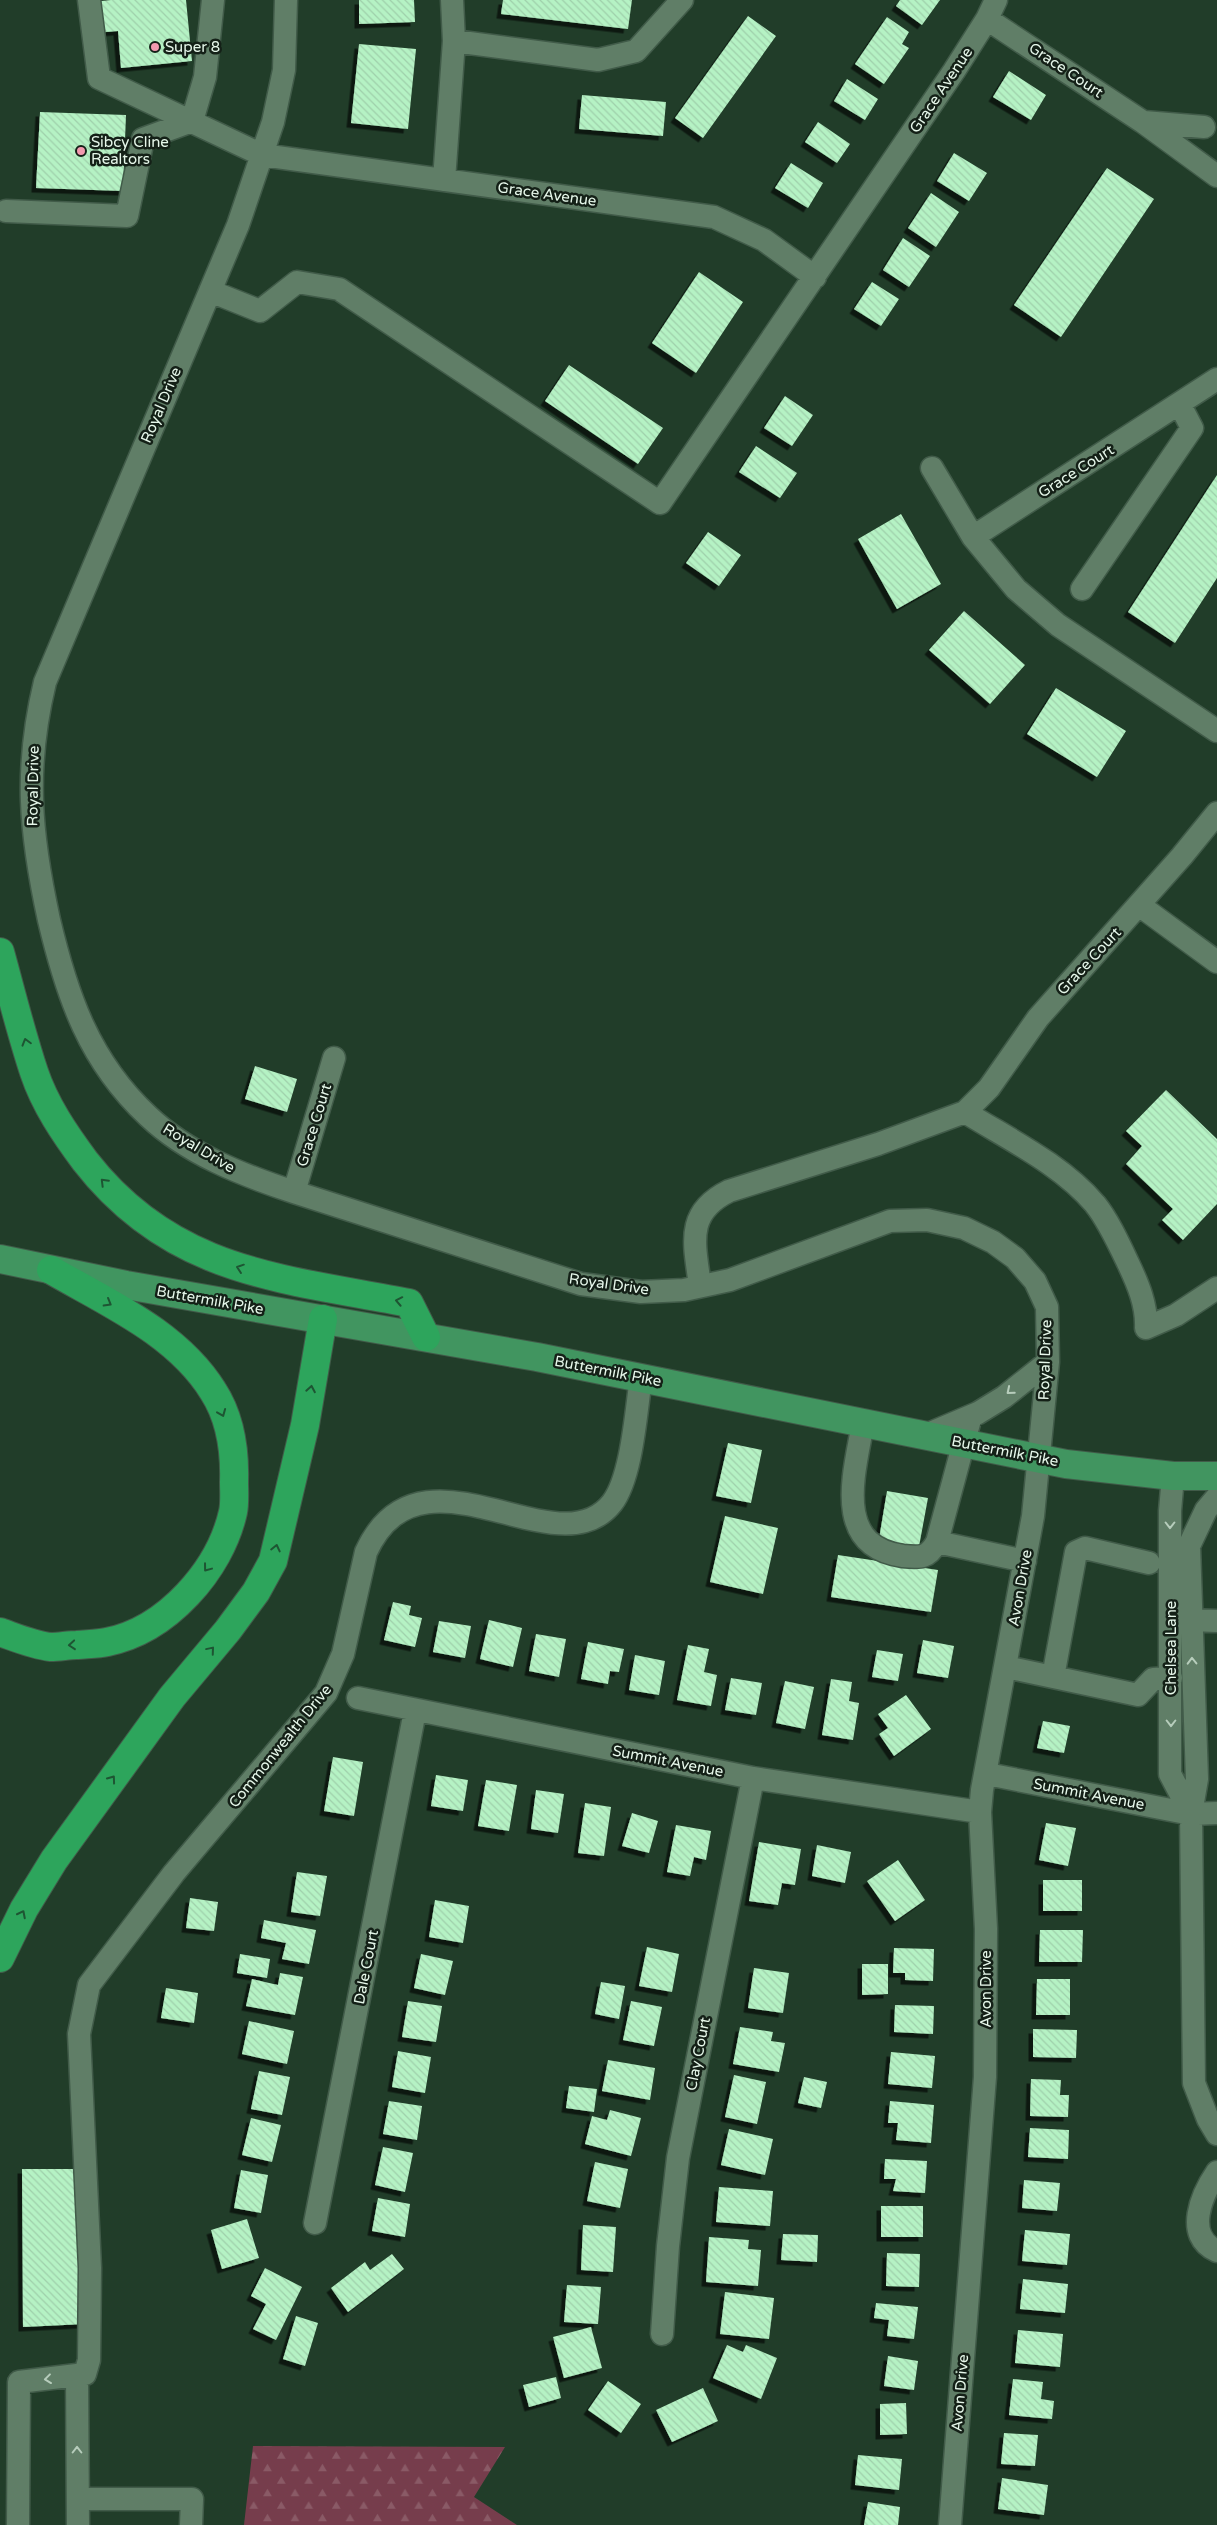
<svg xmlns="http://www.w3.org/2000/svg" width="1217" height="2525" viewBox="0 0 1217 2525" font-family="'Varela Round',sans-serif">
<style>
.forest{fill:url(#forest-firs)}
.building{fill:url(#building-back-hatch);filter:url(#shadow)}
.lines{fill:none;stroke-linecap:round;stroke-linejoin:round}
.minor-casing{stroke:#415b49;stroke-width:25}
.major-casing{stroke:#415b49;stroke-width:30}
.highway-casing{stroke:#415b49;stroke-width:30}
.minor{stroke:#607e67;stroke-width:22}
.major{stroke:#419560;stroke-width:28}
.highway{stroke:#2da55c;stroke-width:28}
.oneway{stroke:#1e5533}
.oneway2{stroke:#b7cdbc}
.poi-dot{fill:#f29aaf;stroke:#142017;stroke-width:2}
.labels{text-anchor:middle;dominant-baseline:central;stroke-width:5;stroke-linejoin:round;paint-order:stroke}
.poi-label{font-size:15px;fill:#e6f7ea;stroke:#142017;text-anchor:start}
.street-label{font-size:15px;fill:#e6f7ea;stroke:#142017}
</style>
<defs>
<pattern id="forest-firs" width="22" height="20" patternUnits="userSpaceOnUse" patternTransform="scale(1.25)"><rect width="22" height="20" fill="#763d4c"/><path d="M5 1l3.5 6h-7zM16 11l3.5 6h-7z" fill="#8a5a66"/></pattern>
<pattern id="building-back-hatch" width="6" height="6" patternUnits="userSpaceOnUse" patternTransform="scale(1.25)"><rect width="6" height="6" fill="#b5f2c4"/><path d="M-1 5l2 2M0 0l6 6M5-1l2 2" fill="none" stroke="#9fd0ab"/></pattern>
<filter id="shadow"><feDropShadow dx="-4.5" dy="4.5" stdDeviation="0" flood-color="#0009"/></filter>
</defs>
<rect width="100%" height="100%" fill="#213d29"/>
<path class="forest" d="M253 2446 505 2447 474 2497 517 2525H244Z"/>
<path class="building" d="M111 0H186L192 61 121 68 118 31 95 33 92 2Z
M359 0H414L415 22 359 24Z
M503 0H632L628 29 501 14Z
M900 0H940L922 25 896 6Z
M748 16 776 36 703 138 675 118Z
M887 17 909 32 902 44 909 48 884 84 855 64Z
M359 44 416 49 408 129 351 123Z
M1009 71 1046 95 1031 120 993 97Z
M847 79 878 99 865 120 834 101Z
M582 95 666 102 663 136 579 129Z
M40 112 126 115 123 191 36 188Z
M818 122 850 144 837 163 805 142Z
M954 153 987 173 969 201 937 181Z
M791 163 823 183 808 208 775 188Z
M1107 168 1154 199 1061 337 1014 305Z
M931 193 959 212 936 247 908 228Z
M903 238 930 256 909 287 883 270Z
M699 272 743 302 696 373 652 343Z
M872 282 899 299 881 326 854 309Z
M569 365 663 428 638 464 545 401Z
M785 396 813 415 792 446 764 428Z
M756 446 797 473 780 498 739 472Z
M1217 475V578L1175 643 1128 612Z
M901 514 941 584 897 609 858 539Z
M708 532 741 555 719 586 686 563Z
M964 611 1025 665 990 704 929 650Z
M1056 688 1126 731 1097 777 1027 734Z
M255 1066 297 1079 287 1112 245 1099Z
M1166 1090 1217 1139V1204L1183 1240 1162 1220 1173 1209 1126 1164 1142 1146 1126 1131Z
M728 1443 762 1450 751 1503 716 1496Z
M887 1491 928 1498 918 1552 878 1545Z
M725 1516 778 1528 763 1594 710 1582Z
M838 1555 938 1570 931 1612 831 1597Z
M393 1602 411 1606 409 1615 422 1618 415 1647 384 1640Z
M489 1620 522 1628 513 1667 480 1659Z
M439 1621 471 1626 465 1658 433 1652Z
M536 1634 566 1639 559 1677 529 1671Z
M923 1640 954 1646 948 1678 917 1673Z
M588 1642 624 1649 619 1672 610 1671 608 1684 581 1679Z
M688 1645 709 1649 704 1672 717 1675 711 1706 677 1700Z
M877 1650 903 1654 898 1681 872 1677Z
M635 1655 665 1661 659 1695 629 1690Z
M731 1678 762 1683 756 1715 725 1710Z
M831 1679 852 1682 849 1701 859 1703 853 1740 822 1735Z
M785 1681 814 1687 805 1729 776 1723Z
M906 1695 931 1729 894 1756 879 1734 888 1728 878 1714Z
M1043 1721 1070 1726 1064 1753 1037 1748Z
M333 1757 363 1762 354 1816 324 1811Z
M436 1775 468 1780 463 1811 431 1806Z
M486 1780 517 1785 509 1831 478 1826Z
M536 1790 564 1794 558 1833 531 1829Z
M585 1803 611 1807 604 1856 578 1853Z
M632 1813 658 1821 649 1853 622 1846Z
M1046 1823 1076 1828 1068 1866 1039 1860Z
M676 1825 711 1831 706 1860 694 1857 690 1876 667 1872Z
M759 1842 801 1849 795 1885 782 1883 778 1905 749 1901Z
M817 1845 851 1852 845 1883 812 1876Z
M898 1860 925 1900 895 1921 867 1881Z
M297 1872 327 1876 320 1916 291 1912Z
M1043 1880H1082V1911H1043Z
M190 1898 218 1902 214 1931 186 1928Z
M435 1900 469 1906 463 1943 429 1937Z
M264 1920 316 1930 309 1964 282 1959 286 1943 261 1938Z
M1040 1930H1083L1082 1962H1039Z
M647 1947 679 1954 672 1992 639 1986Z
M894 1948 934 1949 933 1981 905 1980V1973H893Z
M240 1954 270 1959 267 1978 237 1973Z
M421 1954 453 1961 445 1995 414 1988Z
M862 1964H888V1994L862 1995Z
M754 1968 789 1973 783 2013 748 2008Z
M280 1973 303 1977 295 2015 246 2006 252 1979 278 1985Z
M1037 1979H1070V2015H1036Z
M601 1982 625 1986 619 2019 595 2014Z
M166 1988 198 1993 194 2023 161 2018Z
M408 2001 442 2006 436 2042 402 2037Z
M631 2001 662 2007 654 2046 623 2040Z
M895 2005 934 2006 933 2034 894 2032Z
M249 2021 294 2031 287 2064 242 2054Z
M740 2027 773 2032 771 2041 785 2043 779 2072 733 2064Z
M1033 2029 1077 2030 1076 2058 1033 2057Z
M398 2051 431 2057 425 2093 392 2087Z
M891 2052 935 2056 932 2088 888 2084Z
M608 2060 655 2068 650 2100 602 2091Z
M259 2071 290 2077 282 2115 251 2109Z
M734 2075 766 2082 757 2124 725 2117Z
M804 2077 827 2082 821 2108 798 2103Z
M1031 2079 1061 2080 1060 2095H1069L1068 2117 1030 2116Z
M569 2086 597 2089 594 2112 566 2108Z
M389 2101 422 2106 417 2140 383 2134Z
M890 2101 934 2105 931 2143 896 2140 898 2123H888Z
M610 2110 641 2118 631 2156 585 2144 592 2116 607 2120Z
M251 2118 281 2125 272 2162 242 2155Z
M1030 2128 1069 2130 1068 2159 1028 2157Z
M729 2129 773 2139 765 2175 721 2165Z
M383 2147 413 2153 405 2192 375 2185Z
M885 2159 927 2161 925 2193 893 2191 896 2179H884Z
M595 2162 628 2169 620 2208 587 2201Z
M22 2169H80L85 2324 23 2327Z
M241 2170 268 2175 261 2213 234 2208Z
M1024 2180 1060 2183 1057 2211 1022 2208Z
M719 2187 773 2191 770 2226 716 2222Z
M378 2198 410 2204 405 2237 372 2231Z
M881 2206H923V2237H881Z
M247 2219 259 2258 222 2269 211 2230Z
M583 2225 616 2227 613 2272 581 2270Z
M1025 2230 1070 2234 1067 2265 1022 2261Z
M783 2234 818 2235 817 2262 781 2260Z
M709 2237 749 2240 748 2249 761 2250 758 2286 706 2282Z
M887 2253 920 2254 919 2287 886 2286Z
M392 2254 404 2269 348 2312 331 2288 365 2262 370 2270Z
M265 2268 302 2287 276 2340 253 2329 266 2304 251 2296Z
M1023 2279 1068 2284 1065 2313 1020 2309Z
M567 2285 601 2287 598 2324 564 2322Z
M725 2292 774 2298 769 2339 720 2334Z
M876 2303 918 2307 914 2339 887 2336 889 2320 874 2318Z
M296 2316 318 2323 305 2366 283 2359Z
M591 2327 602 2368 564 2378 553 2337Z
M1018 2330 1063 2334 1060 2367 1015 2363Z
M727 2345 743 2352 746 2345 777 2358 761 2399 713 2378Z
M888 2356 918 2361 914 2390 884 2386Z
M556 2377 561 2398 529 2407 523 2385Z
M1013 2379 1043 2382 1041 2399 1054 2401 1052 2419 1009 2415Z
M608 2381 641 2404 621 2433 588 2410Z
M703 2388 718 2421 672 2442 656 2410Z
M906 2403 907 2434 880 2435V2404Z
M1004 2433 1038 2435 1035 2466 1001 2464Z
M858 2455 902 2459 899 2490 855 2485Z
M1002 2478 1048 2485 1044 2515 998 2509Z
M868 2502 900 2507 898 2525H864Z"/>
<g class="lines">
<g class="minor-casing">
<path id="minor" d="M89 0 99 78 262 155 714 217 764 240 815 277
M286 0 284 70 273 122 238 225 45 682C24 769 30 833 49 920 67 996 89 1061 148 1116 188 1154 242 1175 294 1192L581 1284 641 1292 684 1290 730 1280 890 1221 927 1220 964 1228 993 1242 1015 1258 1035 1281 1047 1307 1048 1362 1033 1516 982 1790 980 1812 986 1929 985 2077 950 2525
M987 19 1143 122 1217 176
M454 41 598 60 636 51 682 0
M1144 122 1204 127
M444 180 454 41 452 0
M6 211 127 216 143 139 192 121 205 77 213 0
M210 291 260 311 297 282 339 289 660 503 954 71 987 19 996 0
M932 468 973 537 1016 589 1058 625 1217 731
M973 537 1217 379
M1082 589 1192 428 1180 405
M1139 905 1217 962
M965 1112 989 1088 1038 1018 1182 856 1217 813
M294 1192 334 1058
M700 1286C695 1245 684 1213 729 1191L878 1144 965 1112C1008 1139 1061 1164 1095 1204 1108 1220 1119 1244 1128 1263 1138 1284 1147 1305 1146 1328L1176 1315 1217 1288
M863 1423C855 1471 831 1546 903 1556 921 1558 928 1558 937 1542L971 1416
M926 1435 978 1413 1004 1397 1048 1362
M1173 1476 1170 1511V1774L1191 1814
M1217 1497 1206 1510 1189 1546 1197 1779 1191 1814 1194 2083 1208 2119 1217 2134
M937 1542 1025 1561
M1191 1620 1217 1621
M1006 1667 1138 1695 1153 1679 1171 1678
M1053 1677 1076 1552 1085 1548 1149 1563
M358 1698 753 1778 980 1812
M987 1774 1191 1814 1217 1813
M1217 2172C1202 2194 1183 2236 1217 2251
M315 2223 415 1711
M662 2334 668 2246 678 2158 753 1778
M77 2375 78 2525
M78 2499H192L191 2525
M18 2525 19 2382 85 2374 89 2360 90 2268 79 2034 89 1985 174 1873 326 1693 343 1654 366 1552C421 1432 557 1573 612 1503 632 1477 636 1411 641 1378"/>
</g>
<g class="major-casing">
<path id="major" d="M0 1259 126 1285 537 1357 1066 1464 1173 1476H1217"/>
</g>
<g class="highway-casing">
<path id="highway" d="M0 952C11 992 21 1033 34 1072 45 1105 65 1134 85 1161 172 1273 281 1278 409 1303L426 1337
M0 1632C17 1638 33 1645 51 1647 59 1647 69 1645 77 1645 87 1644 98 1644 107 1642 167 1630 220 1570 233 1512 235 1503 234 1491 234 1482 235 1451 230 1417 213 1391 177 1333 108 1303 51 1270
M0 1958 24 1909 54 1860 172 1697 228 1630 256 1592 273 1561 305 1425 323 1319"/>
</g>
<use href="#minor" class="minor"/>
<use href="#major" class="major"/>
<use href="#highway" class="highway"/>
</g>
<defs><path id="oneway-chevron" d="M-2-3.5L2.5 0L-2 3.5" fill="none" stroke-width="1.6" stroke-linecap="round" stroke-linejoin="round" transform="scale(1.25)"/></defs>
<g class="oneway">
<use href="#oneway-chevron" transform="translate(26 1042) rotate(-106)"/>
<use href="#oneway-chevron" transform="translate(104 1182) rotate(-135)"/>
<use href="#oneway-chevron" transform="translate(240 1268) rotate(-161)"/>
<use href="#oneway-chevron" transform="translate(399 1301) rotate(-169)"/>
<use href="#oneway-chevron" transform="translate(108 1303) rotate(30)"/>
<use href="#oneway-chevron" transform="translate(311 1389) rotate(-80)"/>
<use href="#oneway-chevron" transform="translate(222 1413) rotate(68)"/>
<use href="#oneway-chevron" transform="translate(276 1548) rotate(-77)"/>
<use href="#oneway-chevron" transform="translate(207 1568) rotate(127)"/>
<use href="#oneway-chevron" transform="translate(72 1645) rotate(175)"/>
<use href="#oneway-chevron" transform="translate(211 1650) rotate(-50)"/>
<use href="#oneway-chevron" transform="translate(112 1779) rotate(-54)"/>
<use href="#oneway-chevron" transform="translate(22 1914) rotate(-63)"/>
</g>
<g class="oneway2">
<use href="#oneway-chevron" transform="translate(1010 1391) rotate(140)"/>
<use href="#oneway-chevron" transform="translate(1170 1525) rotate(90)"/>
<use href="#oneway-chevron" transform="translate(1192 1661) rotate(-91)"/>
<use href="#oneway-chevron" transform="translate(1171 1723) rotate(90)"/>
<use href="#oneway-chevron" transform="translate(48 2379) rotate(173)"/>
<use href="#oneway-chevron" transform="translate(77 2450) rotate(-90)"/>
</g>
<g class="poi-dot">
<circle cx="155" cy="47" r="5"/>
<circle cx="81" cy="151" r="5"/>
</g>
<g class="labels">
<g class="poi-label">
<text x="165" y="47">Super 8</text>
<text x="91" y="142">Sibcy Cline<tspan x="91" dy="17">Realtors</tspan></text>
</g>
<g class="street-label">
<text transform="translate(1066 70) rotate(34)">Grace Court</text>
<text transform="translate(941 90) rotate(-56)">Grace Avenue</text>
<text transform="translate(547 194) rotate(8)">Grace Avenue</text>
<text transform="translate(161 405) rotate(-67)">Royal Drive</text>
<text transform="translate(1076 471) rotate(-32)">Grace Court</text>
<text transform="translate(33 786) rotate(-89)">Royal Drive</text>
<text transform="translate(1089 961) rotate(-47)">Grace Court</text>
<text transform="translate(314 1125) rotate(-73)">Grace Court</text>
<text transform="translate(199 1148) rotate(31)">Royal Drive</text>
<text transform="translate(609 1284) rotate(8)">Royal Drive</text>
<text transform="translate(210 1300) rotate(10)">Buttermilk Pike</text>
<text transform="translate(1045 1360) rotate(-88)">Royal Drive</text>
<text transform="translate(608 1371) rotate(11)">Buttermilk Pike</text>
<text transform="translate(1005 1451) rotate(11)">Buttermilk Pike</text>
<text transform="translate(1020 1588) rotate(-80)">Avon Drive</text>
<text transform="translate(1171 1648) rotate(-90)">Chelsea Lane</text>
<text transform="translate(280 1746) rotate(-51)">Commonwealth Drive</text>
<text transform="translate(668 1761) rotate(11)">Summit Avenue</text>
<text transform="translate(1089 1794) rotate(11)">Summit Avenue</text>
<text transform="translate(366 1967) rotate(-79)">Dale Court</text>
<text transform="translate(986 1989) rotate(-90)">Avon Drive</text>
<text transform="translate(698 2054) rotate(-79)">Clay Court</text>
<text transform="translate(960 2393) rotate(-85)">Avon Drive</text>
</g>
</g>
</svg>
